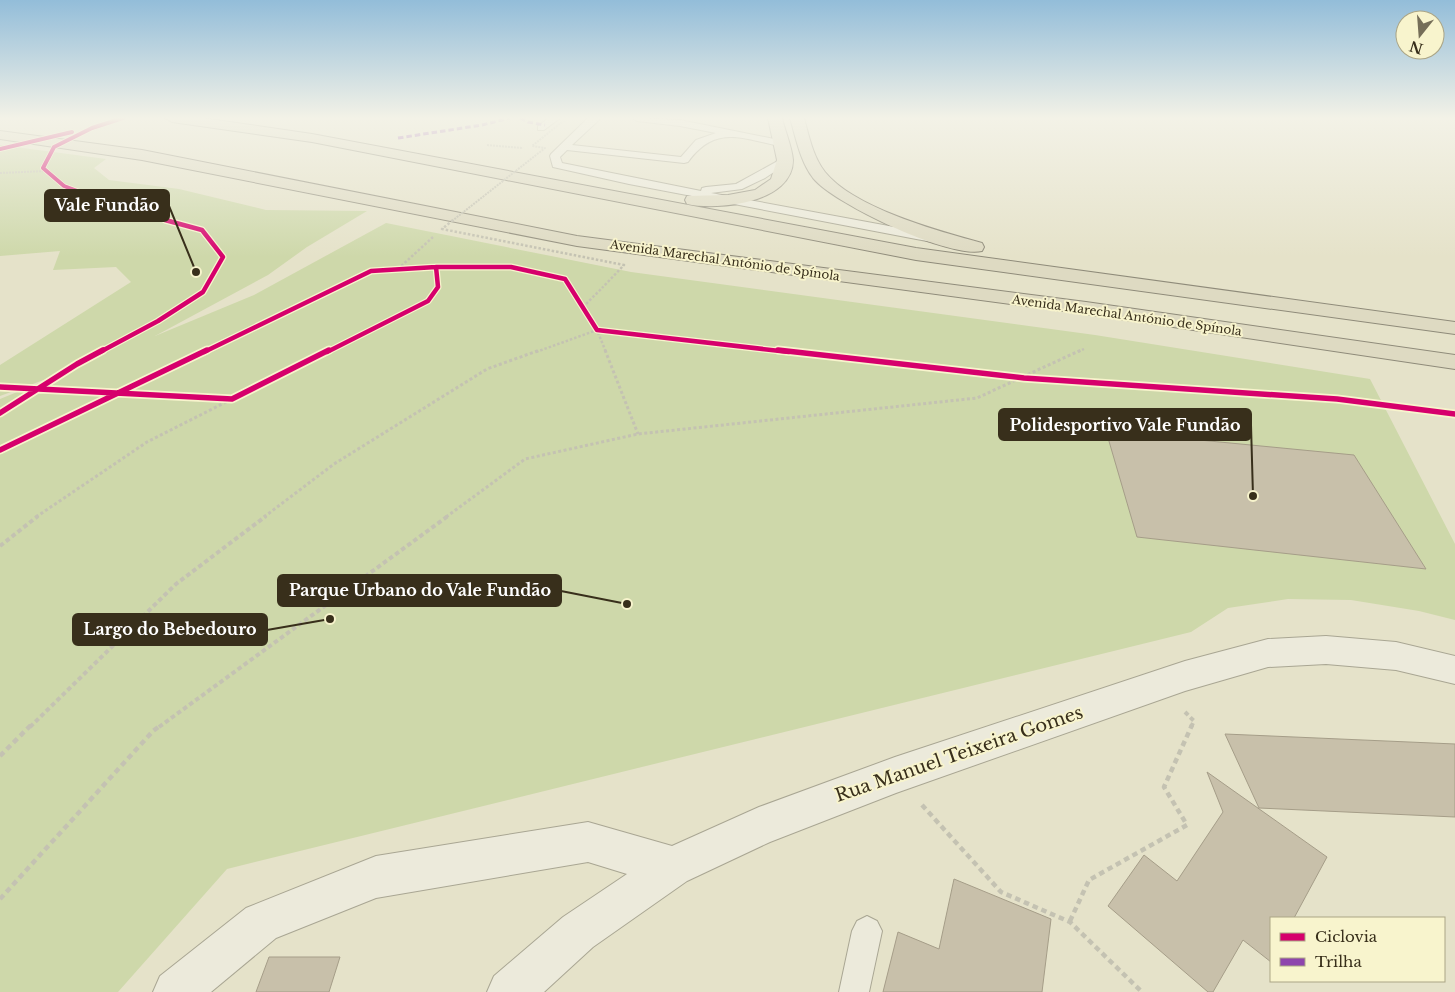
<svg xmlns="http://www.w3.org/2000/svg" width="1455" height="992" viewBox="0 0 1455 992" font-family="'Libre Baskerville',serif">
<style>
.green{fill:#ced8aa}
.building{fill:#c8c0aa;stroke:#a59d88}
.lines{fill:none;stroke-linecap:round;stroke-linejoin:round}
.service-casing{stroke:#a9a693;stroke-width:2}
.minor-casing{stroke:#a9a693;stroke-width:2}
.trunk-casing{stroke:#8f8b7a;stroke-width:2}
.path-far4{stroke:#c4c2b2;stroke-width:2;stroke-dasharray:2 1;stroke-linecap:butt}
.path-far3{stroke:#c4c2b2;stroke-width:2.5;stroke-dasharray:2.5 2;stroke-linecap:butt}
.path-far2{stroke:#c4c2b2;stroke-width:3;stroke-dasharray:3 2.5;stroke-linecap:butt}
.path-far1{stroke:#c4c2b2;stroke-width:4;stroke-dasharray:4.5 3;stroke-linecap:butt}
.path{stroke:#c4c2b2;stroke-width:4.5;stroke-dasharray:5.5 4;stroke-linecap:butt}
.service{fill:#eceadb;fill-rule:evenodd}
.minor{fill:#eceadb;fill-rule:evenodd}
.trunk{fill:#dedac2;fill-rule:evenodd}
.path-bridge-far1{stroke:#c4c2b2;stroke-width:2;stroke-dasharray:2 1;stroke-linecap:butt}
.path-bridge{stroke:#c4c2b2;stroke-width:2.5;stroke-dasharray:2.5 2;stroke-linecap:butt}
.quiet{stroke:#8e44ad;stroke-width:3;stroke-dasharray:5.5 3;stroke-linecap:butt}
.cycleway-far2-casing{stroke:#f8f4cd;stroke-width:5.5}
.cycleway-far1-casing{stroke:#f8f4cd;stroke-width:7}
.cycleway-casing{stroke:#f8f4cd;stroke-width:9}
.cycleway-far2{stroke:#d6006c;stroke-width:4}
.cycleway-far1{stroke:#d6006c;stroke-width:4.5}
.cycleway{stroke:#d6006c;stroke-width:5.5}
.labels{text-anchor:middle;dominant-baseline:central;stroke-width:4;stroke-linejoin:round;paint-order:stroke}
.far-street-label{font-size:12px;fill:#382f1b;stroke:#f8f4cd}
.near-street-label{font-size:18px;fill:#382f1b;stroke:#f8f4cd}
.leader{fill:none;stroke:#382f1b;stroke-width:2}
.callout-dot{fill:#382f1b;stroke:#f8f4cd;stroke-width:2}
.callout{fill:#382f1b;stroke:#382f1b;stroke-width:2}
.callout-label{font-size:16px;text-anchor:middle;font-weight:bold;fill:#fff}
</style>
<rect width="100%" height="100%" fill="#e5e2c9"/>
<path class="green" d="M0 145 106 159 94 168 109 180 179 189 266 210 367 211 307 247 268 275 155 336 254 295 386 223 631 272 1095 335 1370 379 1455 544V620L1419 611 1351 600 1288 599 1228 608 1191 632 227 869 118 992H0V399L71 370 0 396V365L131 282 116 267 53 270 60 251 0 256Z"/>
<path class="building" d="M1106 431 1354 455 1426 569 1137 537Z
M1225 734 1455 744V817L1259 808Z
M1207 772 1327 857 1294 918H1271V962L1243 940 1213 992H1208L1108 906 1144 855 1177 881 1223 812Z
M954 879 1051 919 1042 992H883L898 932 939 949Z
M269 957H340L329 992H256Z"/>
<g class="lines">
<g class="service-casing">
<path id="service" d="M549 118H560L544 130H538V126Z
M588 118H601L572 145 681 157 696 140 716 133 680 126 637 121 632 118 680 120 779 140 784 143 779 146C741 138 715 125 688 162L684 163 567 150 560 157 562 163 701 191 702 188 706 187 736 184 785 157 789 158 790 160 789 162 765 178 742 189 711 193 932 234 938 238 932 242 629 184 553 167 550 156 551 154Z
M867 916 877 921 882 931 869 992H839L852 931 857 921Z"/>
</g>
<g class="minor-casing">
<path id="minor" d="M1326 636 1396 642 1455 656V684L1396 670 1326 664 1268 667 1185 691 896 793 770 842 687 881 593 947 544 992H487L494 976 563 917 627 874 588 862 376 898 276 938 211 992H153L160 976 246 908 376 856 588 822 672 846 759 807 895 757 1185 661 1268 639Z"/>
</g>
<g class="trunk-casing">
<path id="trunk" d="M165 118H202L312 134 916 248 1455 322V334L916 260 312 142 172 122Z
M768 118H782C785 131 792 147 793 160 793 203 718 211 687 204L685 200 687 196 728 195 755 190 771 179 777 160Z
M790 118H804C809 136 813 157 825 172 854 208 938 231 982 243L984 247 982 251C950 259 834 204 813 178 800 161 796 138 790 118Z
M0 131 142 150 577 236 1086 302 1455 355V369L1086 314 577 246 142 160 0 139Z"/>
</g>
<path class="path-far4" d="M487 145 523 148
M0 173 46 171"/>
<path class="path-far3" d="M398 269 433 237
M583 307 602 288
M536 352 597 330 606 352
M1078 352 1084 349"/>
<path class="path-far2" d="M605 350 638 434
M36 517 147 442 232 399
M264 517 334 464 487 369 540 350
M446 517 525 459 638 434 977 398 1081 350"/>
<path class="path-far1" d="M0 546 38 516
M1185 712 1194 721 1191 727
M30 727 176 584 266 516
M159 727 448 516"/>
<path class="path" d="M0 756 31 725
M922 805 1001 892 1070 922 1142 992
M0 899 153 731 161 725
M1070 921 1089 880 1187 825 1164 787 1192 725"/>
<use href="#service" class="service"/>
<use href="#minor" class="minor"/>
<use href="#trunk" class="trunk"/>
<path class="path-bridge-far1" d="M452 221 545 148 532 146 567 118"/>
<path class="path-bridge" d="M453 220 442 229 624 265 602 288"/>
<path class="quiet" d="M520 118 528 122 545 125
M398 138 482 125 510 118"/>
<g class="cycleway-far2-casing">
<path id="cycleway-far2" d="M123 118 92 128 54 147 43 168 64 186 131 211 170 221
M0 149 72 132"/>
</g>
<g class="cycleway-far1-casing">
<path id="cycleway-far1" d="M100 352 158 321 203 292 223 257 202 230 165 220
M204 352 371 271 436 267H511L565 279 597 330 789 352
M327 352 428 301 438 287 436 267"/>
</g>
<g class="cycleway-casing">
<path id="cycleway" d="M778 350 1024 378 1337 399 1455 414
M0 387 232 399 329 350
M0 413 77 364 103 350
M0 450 207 350"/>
</g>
<use href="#cycleway-far2" class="cycleway-far2"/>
<use href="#cycleway-far1" class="cycleway-far1"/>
<use href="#cycleway" class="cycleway"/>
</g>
<linearGradient id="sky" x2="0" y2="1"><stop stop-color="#93bdd9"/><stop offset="0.46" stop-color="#f3f2e7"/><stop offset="1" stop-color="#f3f2e7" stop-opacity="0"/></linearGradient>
<rect width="1455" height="257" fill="url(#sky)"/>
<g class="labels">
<g class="far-street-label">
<text transform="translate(725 260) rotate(8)">Avenida Marechal António de Spínola</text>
<text transform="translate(1127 315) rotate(8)">Avenida Marechal António de Spínola</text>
</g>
<g class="near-street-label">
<text transform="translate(959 754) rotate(-19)">Rua Manuel Teixeira Gomes</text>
</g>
</g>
<path class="leader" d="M196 272L169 206M1253 496L1251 425M627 604L561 591M330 619L267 630"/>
<g class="callout-dot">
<circle cx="196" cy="272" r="5"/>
<circle cx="1253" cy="496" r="5"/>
<circle cx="627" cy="604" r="5"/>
<circle cx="330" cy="619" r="5"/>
</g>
<g class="callout">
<rect x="45" y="190" width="124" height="31" rx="5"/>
<rect x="999" y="409" width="252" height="31" rx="5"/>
<rect x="278" y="575" width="283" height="31" rx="5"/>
<rect x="73" y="614" width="194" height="31" rx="5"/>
</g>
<g class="callout-label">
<text x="107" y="211">Vale Fundão</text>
<text x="1125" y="431">Polidesportivo Vale Fundão</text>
<text x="420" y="596">Parque Urbano do Vale Fundão</text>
<text x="170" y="635">Largo do Bebedouro</text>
</g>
<rect x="1270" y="917" width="175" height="65" fill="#f8f4cd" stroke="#aba586"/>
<rect x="1280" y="933" width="25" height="8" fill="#d6006c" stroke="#aba586"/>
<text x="1315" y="942" font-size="15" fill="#382f1b">Ciclovia</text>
<rect x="1280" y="958" width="25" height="8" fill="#8e44ad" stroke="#aba586"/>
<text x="1315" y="967" font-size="15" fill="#382f1b">Trilha</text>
<g transform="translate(1420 35) rotate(197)"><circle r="24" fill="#f8f4cd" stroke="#aba586"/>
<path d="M0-4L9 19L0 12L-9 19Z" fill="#756e58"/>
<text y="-8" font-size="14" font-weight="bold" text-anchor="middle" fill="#382f1b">N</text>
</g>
</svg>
